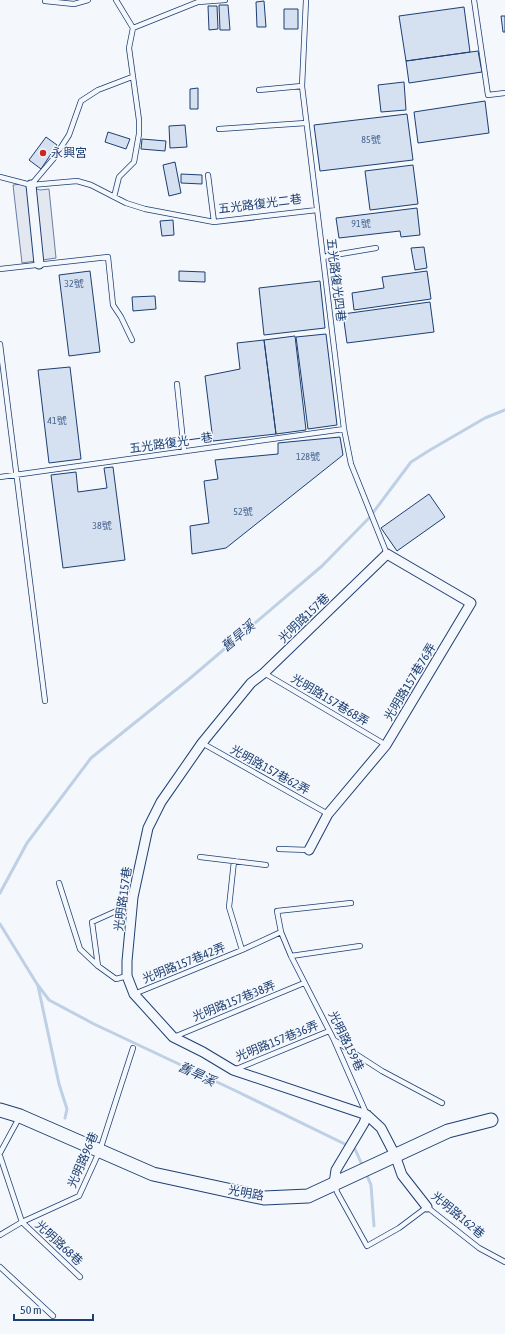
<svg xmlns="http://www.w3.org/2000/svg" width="505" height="1334" viewBox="0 0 505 1334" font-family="'Asap Condensed','Noto Sans TC',sans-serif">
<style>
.parking{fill:#e3e8f0;stroke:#687fa3}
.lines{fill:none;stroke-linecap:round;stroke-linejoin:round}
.stream{stroke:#bed0e5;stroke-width:3}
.building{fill:#d5e0f0;stroke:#1d3f73}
.lane-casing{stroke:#1d3f73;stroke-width:6}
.street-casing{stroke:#1d3f73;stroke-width:11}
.secondary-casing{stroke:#1d3f73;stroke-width:15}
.lane{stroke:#f4f7fb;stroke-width:4.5}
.street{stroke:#f4f7fb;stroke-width:9}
.secondary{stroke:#f4f7fb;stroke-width:13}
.poi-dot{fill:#c62828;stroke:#f4f7fb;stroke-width:1.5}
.labels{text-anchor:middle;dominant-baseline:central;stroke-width:3;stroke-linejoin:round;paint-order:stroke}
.number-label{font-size:10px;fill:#4b6792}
.poi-label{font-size:12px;fill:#1d3f73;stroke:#f4f7fb;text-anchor:start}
.street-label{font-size:12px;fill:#1d3f73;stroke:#f4f7fb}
.water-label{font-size:13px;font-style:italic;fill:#1d3f73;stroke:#f4f7fb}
</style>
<rect width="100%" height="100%" fill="#f4f7fb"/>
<path class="parking" d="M22 184 40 190 49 189 56 258 22 263 13 185Z"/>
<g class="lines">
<path class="stream" d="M0 893 27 843 91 758 188 680 322 566 369 518 411 462 430 450 485 418 505 410
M0 924 37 984 49 1000 94 1024 236 1091 355 1149 363 1167
M38 986 59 1084 67 1109 65 1118
M366 1173 371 1185 374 1226"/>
</g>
<path class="building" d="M264 1 266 27H257L256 2Z
M219 5H228L230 30H220Z
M208 6H217L218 29 209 30Z
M464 7 470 52 406 61 399 16Z
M284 9H298V29H284Z
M501 16H505V32H503Z
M478 51 482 72 409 83 406 61Z
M404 82 406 110 381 112 378 85Z
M198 88V109H190V89Z
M485 101 489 133 418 143 414 112Z
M407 114 413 160 320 171 314 125Z
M185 125 187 147 170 148 169 126Z
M108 132 130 139 126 149 105 142Z
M46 137 57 145 41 169 29 160Z
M142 139 166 141 165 151 141 149Z
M175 162 181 193 169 196 163 165Z
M413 165 418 204 370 210 365 171Z
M181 174 202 175V184L181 183Z
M417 208 420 235 401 237 400 231 339 238 336 218Z
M173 220 174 235 162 236 160 221Z
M424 247 427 268 415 270 411 248Z
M90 271 100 352 69 356 59 275Z
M179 271 205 272V282L179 281Z
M427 271 431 299 354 310 352 293 384 288 382 277Z
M320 281 325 328 264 335 259 288Z
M155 296 156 309 133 311 132 297Z
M430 302 434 332 347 343 343 314Z
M326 334 337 425 308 429 296 337Z
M295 336 306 430 276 434 264 340Z
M264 340 276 434 213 441 205 376 240 369 237 343Z
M70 367 81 459 49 463 38 370Z
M340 437 343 455 226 548 192 554 190 526 209 523 204 481 218 479 215 460 278 454V443Z
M113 467 125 560 63 568 51 475 76 472 78 492 107 488 104 468Z
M429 494 445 517 397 551 381 528Z"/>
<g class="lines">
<g class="lane-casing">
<path id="lane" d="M116 0 133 28
M306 0 302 86 344 429 351 464 387 554
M474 0 488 95 505 93
M45 1 74 4 88 0
M133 28 198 2 225 0
M259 90 302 86
M219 129 306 123
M208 175 214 222
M0 177 31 185 77 181 91 185 126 203 145 209 214 222 317 210
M31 185 54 158 69 135 81 101 98 90 132 77
M114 197 119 177 134 162 139 134V120L129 48 133 28
M323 257 376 248
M0 269 108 257 113 305 121 317 132 340
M0 344 45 701
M177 384 184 451
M0 477 344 429
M264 673 386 745
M202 743 328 814
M279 849 309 850
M200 857 266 865
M234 861 229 907 242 950
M59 883 80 949 98 966 116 979 127 976
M351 903 277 911 281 932 291 956 334 1040 367 1115
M291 956 360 946
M98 966 92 922 132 904
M134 994 242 950 281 932
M174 1037 304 983
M334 1040 382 1071 442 1103
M234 1070 329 1031
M0 1153 19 1118
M0 1156 22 1222 80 1277
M335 1185 337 1192 367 1246 399 1228 427 1207 479 1248 505 1262
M0 1235 22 1222 79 1196 100 1150 133 1048
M0 1267 53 1316"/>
</g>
<g class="street-casing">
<path id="street" d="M31 185 39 264
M309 850 328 814 386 745 471 603 387 554 264 673 251 683 202 743 161 802 148 828 133 897 127 961V976L134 994 173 1037 203 1052 233 1070 367 1115 381 1128 395 1155 402 1175 427 1207
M334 1183 336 1170 364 1123 367 1115"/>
</g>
<g class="secondary-casing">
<path id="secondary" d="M0 1110 20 1116 153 1174 264 1198 308 1196 448 1131 491 1120"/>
</g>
<use href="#lane" class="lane"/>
<use href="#street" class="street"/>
<use href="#secondary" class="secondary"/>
</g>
<circle class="poi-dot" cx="43" cy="153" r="4"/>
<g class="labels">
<g class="number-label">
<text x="371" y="139">85號</text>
<text x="361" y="223">91號</text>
<text x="74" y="283">32號</text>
<text x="57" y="420">41號</text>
<text x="308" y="456">128號</text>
<text x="243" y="511">52號</text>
<text x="102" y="525">38號</text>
</g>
<g class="poi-label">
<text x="51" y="153">永興宮</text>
</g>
<g class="street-label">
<text transform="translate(260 204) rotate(-7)">五光路復光二巷</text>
<text transform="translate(336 280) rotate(83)">五光路復光四巷</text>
<text transform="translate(171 443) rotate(-8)">五光路復光一巷</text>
<text transform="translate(304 618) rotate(-44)">光明路157巷</text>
<text transform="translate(410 682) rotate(-59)">光明路157巷76弄</text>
<text transform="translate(330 700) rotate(31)">光明路157巷68弄</text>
<text transform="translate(270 770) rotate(29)">光明路157巷62弄</text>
<text transform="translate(123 899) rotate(-82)">光明路157巷</text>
<text transform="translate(184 963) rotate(-22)">光明路157巷42弄</text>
<text transform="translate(234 1001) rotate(-22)">光明路157巷38弄</text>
<text transform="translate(277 1041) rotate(-22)">光明路157巷36弄</text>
<text transform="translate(346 1041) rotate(64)">光明路159巷</text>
<text transform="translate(83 1160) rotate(-67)">光明路96巷</text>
<text transform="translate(246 1193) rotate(10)">光明路</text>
<text transform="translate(458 1215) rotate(40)">光明路162巷</text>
<text transform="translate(59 1243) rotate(43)">光明路68巷</text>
</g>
<g class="water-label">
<text transform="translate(238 636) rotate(-40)">舊旱溪</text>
<text transform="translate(197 1074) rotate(25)">舊旱溪</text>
</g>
</g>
<path d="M14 1314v6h79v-6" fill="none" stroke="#1d3f73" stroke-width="2"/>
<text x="20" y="1314" font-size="12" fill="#1d3f73" stroke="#f4f7fb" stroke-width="3" paint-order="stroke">50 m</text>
</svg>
